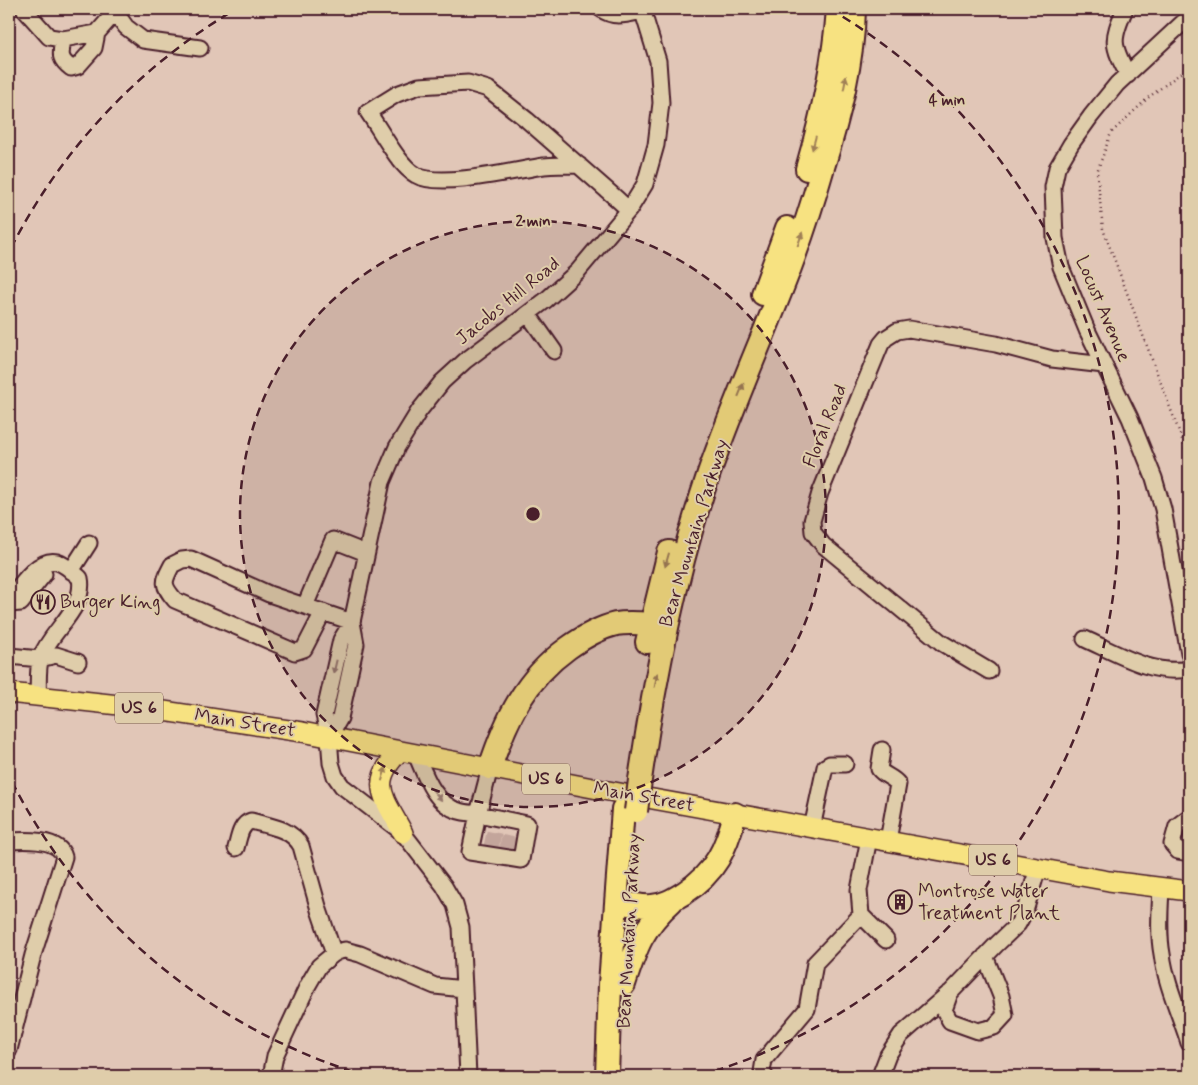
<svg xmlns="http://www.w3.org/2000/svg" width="1198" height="1085" viewBox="0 0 1198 1085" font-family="Mynerve,sans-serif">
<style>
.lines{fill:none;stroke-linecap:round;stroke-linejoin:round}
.minor-tunnel{stroke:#c3a59b;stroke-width:15;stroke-dasharray:15 8;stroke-linecap:butt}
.minor-casing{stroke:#4a1f2b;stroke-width:19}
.major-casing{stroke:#4a1f2b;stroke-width:22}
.highway-casing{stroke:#4a1f2b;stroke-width:26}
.path{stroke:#4a1f2b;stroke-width:2.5;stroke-dasharray:1 4;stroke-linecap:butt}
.minor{stroke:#dfcdaa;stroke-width:15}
.major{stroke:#f7e281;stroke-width:19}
.highway{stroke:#f7e281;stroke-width:22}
.highway-bridge-casing{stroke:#4a1f2b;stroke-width:26;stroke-linecap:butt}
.highway-bridge{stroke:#f7e281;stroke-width:22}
.oneway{fill:#a08056}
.oneway2{fill:#94766a}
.ring{fill:none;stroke:#4a1f2b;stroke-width:2.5;stroke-dasharray:9 6}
.labels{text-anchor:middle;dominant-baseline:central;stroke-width:4;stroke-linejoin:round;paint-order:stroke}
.shield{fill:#dfcdaa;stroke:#775351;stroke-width:1}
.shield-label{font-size:18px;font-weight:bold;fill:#4a1f2b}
.street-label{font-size:19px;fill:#4a1f2b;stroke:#dfcdaa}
.poi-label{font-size:19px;fill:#4a1f2b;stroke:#dfcdaa;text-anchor:start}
.centre{fill:#4a1f2b;stroke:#dfcdaa;stroke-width:2.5}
.ring-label{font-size:15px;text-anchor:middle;font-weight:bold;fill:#4a1f2b;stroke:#dfcdaa;stroke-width:4;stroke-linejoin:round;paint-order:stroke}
</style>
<rect width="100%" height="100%" fill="#e1c6b7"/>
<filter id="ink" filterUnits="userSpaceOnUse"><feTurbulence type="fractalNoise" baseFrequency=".02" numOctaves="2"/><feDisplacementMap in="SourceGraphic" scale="10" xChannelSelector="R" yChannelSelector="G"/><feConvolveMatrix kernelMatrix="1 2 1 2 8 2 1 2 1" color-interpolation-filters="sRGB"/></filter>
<g filter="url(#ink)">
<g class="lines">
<path class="minor-tunnel" d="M491 847 496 823
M506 851 511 826"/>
<g class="minor-casing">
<path id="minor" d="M24 9 49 37 63 39 97 33
M113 9 126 27 143 40 200 48
M601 9C614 19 628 14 642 11
M1125 9C1111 40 1112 45 1128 75
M1189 17 1117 84 1091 116 1071 144 1057 168 1053 187 1055 238 1061 267 1087 330 1130 418 1154 478 1163 509 1189 654
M63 39C61 54 58 58 71 68L78 66 94 48 97 33 118 9
M579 165C567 165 556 165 544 166 516 170 439 189 416 175 399 166 380 129 368 112L397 94 419 86 468 83 488 89 527 120 617 199 629 210
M528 314 554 351
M71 571 89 543
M9 600C19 587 38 557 57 562 65 564 74 573 80 578 86 608 51 630 41 657 37 668 39 684 38 696
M9 604 21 603 44 574
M305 606 333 540 366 553
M323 612 304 649 295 652 175 600C162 585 163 582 172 565L182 560 191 559 269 594 352 622
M1085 639C1118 654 1153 676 1189 669
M9 656 40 659 56 655 78 662
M989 671 942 643 823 545 813 532 812 521 820 493 881 344 886 338 897 331 909 329 996 344 1052 359 1104 365
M329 737 340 718 356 644 352 622
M882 750 879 769C884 776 893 777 898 784L888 841
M416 754C425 775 434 804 459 811 465 813 472 813 478 814L490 768
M478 814 527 824 521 860 470 852Z
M1189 817 1177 826 1172 844 1178 851 1189 853
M812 828 825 767 830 764H845
M869 838 859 890 861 915 886 940
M9 841C25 840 59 838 64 857L33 955 9 1050
M236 848C239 838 240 824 251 821 269 826 291 828 301 846L319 910 334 954
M1161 888C1160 910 1158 933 1162 954 1166 985 1180 1014 1189 1043
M985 956 1001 996 1005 1015 994 1027 978 1031 950 1021 944 1010 950 993 996 945 1018 924 1025 911 1038 868
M464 989 461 927 455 905 444 886 403 833 342 786 335 776 331 763 329 737 324 715 341 640 352 622 382 482 397 447 419 411 442 382 465 361 546 300 578 271 629 210 645 184 656 145 661 103 658 61 642 9
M271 1076 275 1056 308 985 319 966 336 952 345 950 360 954 435 986 464 989 468 1076
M765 1076 762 1072 764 1060 807 1009 815 963 861 915
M880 1076 888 1055 901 1035 948 994"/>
</g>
<g class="major-casing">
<path id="major" d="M9 693 137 707 302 732 603 790 1109 881 1189 891
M400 751C367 784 385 798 403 833"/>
</g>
<g class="highway-casing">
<path id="highway" d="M807 169C822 117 834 64 838 9
M763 294 787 228
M647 642 669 552
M490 768C506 719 525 679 568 648 582 638 599 628 616 624 627 622 639 623 651 624
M640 780C655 675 675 573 709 473 733 404 763 338 789 270 802 236 813 202 823 167 839 116 853 62 854 9
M629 904C637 905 645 907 652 906 665 905 674 899 684 893 716 872 726 849 735 814
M624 984C636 947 642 928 672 901
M607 1076 610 984 623 809"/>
</g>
<path class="path" d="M1189 67 1149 97 1111 133 1097 172 1103 229 1189 458"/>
<use href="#minor" class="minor"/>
<use href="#major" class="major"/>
<use href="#highway" class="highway"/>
<g class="highway-bridge-casing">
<path id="highway-bridge" d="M636 811 640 780"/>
</g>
<use href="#highway-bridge" class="highway-bridge"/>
</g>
<defs><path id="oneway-solid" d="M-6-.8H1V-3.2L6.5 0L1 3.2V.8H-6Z" transform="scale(1.25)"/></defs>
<g class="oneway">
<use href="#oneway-solid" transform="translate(845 83) rotate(-79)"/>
<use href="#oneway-solid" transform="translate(814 143) rotate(105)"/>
<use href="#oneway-solid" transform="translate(800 239) rotate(-71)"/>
<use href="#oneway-solid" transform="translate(741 390) rotate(-68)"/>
<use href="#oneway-solid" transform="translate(667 560) rotate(106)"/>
<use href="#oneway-solid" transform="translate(656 680) rotate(-80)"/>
<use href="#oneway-solid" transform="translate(384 774) rotate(-73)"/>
</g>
<g class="oneway2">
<use href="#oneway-solid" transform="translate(335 667) rotate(103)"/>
<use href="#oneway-solid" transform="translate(437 795) rotate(49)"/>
</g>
</g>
<circle cx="533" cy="514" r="293" fill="#4a1f2b" fill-opacity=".12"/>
<g class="ring">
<circle cx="533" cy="514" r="293"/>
<path d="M367 1076A586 586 0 0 1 11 780M11 248A586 586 0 0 1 236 9M830 9A586 586 0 0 1 699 1076"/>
</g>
<defs>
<g id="restaurant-ring" transform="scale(1.25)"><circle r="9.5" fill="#dfcdaa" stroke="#4a1f2b" stroke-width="1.5"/><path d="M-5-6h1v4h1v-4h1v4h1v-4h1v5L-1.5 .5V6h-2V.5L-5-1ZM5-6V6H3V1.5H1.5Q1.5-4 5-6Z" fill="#4a1f2b"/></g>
<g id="building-ring" transform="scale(1.25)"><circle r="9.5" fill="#dfcdaa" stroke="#4a1f2b" stroke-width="1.5"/><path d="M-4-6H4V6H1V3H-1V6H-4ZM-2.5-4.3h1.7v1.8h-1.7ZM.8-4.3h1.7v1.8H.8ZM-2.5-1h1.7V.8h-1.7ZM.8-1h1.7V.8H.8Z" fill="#4a1f2b"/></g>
</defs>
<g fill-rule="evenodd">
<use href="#restaurant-ring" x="43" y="602"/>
<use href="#building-ring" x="900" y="902"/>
</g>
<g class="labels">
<g class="shield">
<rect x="115" y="692.5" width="48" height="31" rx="4"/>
<rect x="522" y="763.5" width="48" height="31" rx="4"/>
<rect x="969" y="844.5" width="48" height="31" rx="4"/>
</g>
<g class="shield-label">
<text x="139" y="708">US 6</text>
<text x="546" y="779">US 6</text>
<text x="993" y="860">US 6</text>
</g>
<g class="street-label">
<text transform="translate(508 301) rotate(-39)">Jacobs Hill Road</text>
<text transform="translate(1103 309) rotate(67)">Locust Avenue</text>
<text transform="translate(825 426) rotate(-68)">Floral Road</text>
<text transform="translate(694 533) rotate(-73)">Bear Mountain Parkway</text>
<text transform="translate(245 723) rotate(9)">Main Street</text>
<text transform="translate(644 797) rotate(10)">Main Street</text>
<text transform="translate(629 931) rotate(-87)">Bear Mountain Parkway</text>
</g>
<g class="poi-label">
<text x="60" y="602">Burger King</text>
<text x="918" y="891">Montrose Water<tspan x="918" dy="22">Treatment Plant</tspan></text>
</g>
</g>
<circle cx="533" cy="514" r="8" class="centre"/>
<g class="ring-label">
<text x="947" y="105">4 min</text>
<text x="533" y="226">2 min</text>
</g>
<rect width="1198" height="1085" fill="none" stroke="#dfcdaa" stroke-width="30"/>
<rect x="15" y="15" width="1168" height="1055" fill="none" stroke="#4a1f2b" stroke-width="2" filter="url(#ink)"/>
</svg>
